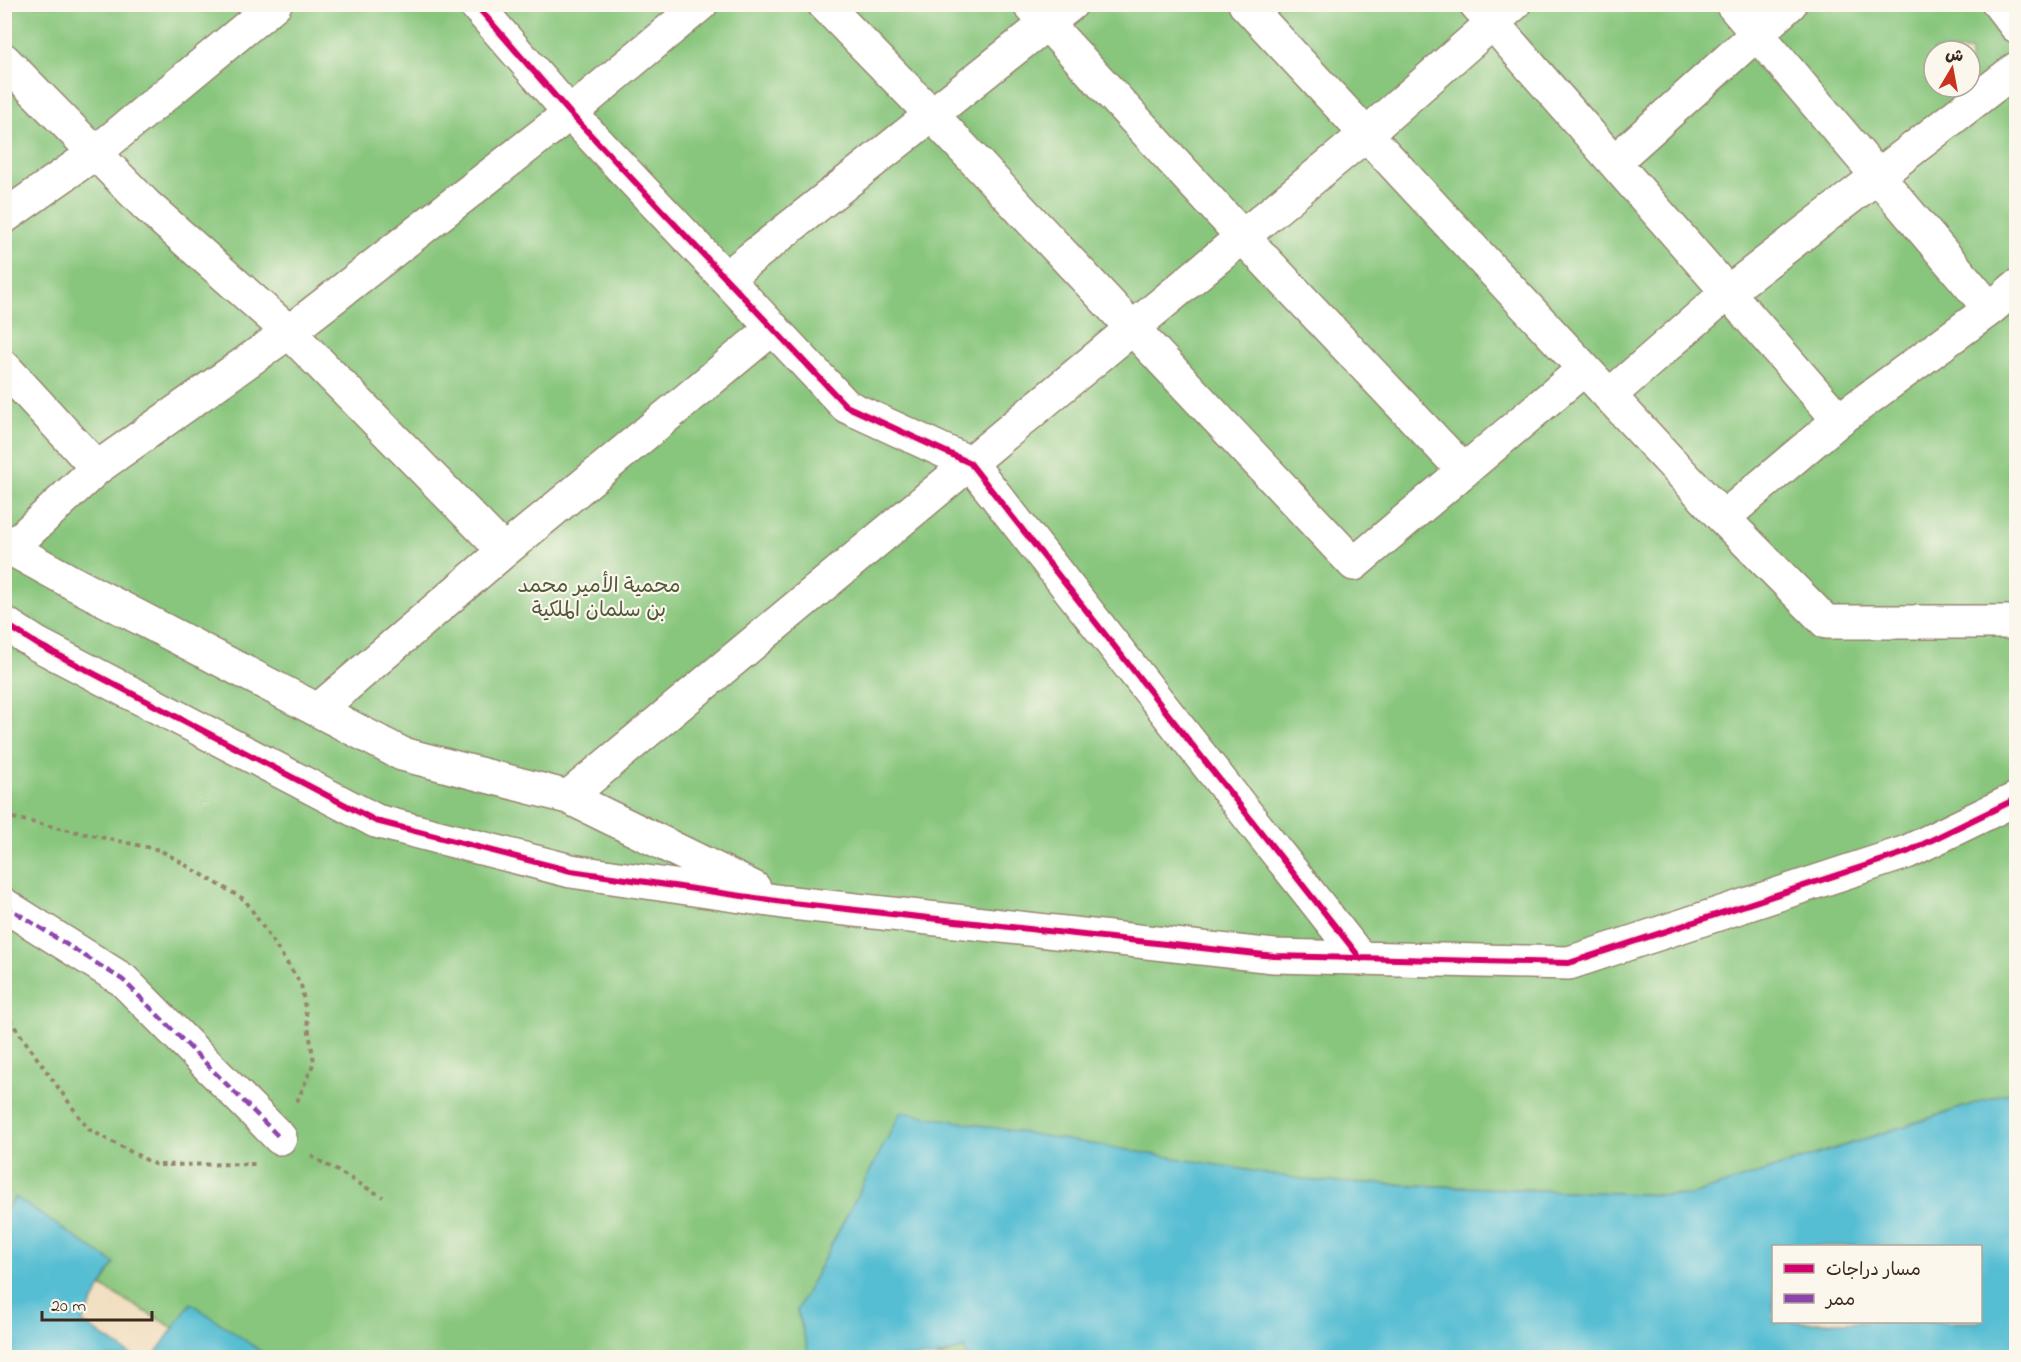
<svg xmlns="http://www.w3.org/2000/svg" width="2021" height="1362" viewBox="0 0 2021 1362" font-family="'Indie Flower','Playpen Sans Arabic',sans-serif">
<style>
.green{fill:#88c67d;stroke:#62784e;stroke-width:1.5;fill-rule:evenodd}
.water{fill:#56bed3;stroke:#487478;stroke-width:1.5;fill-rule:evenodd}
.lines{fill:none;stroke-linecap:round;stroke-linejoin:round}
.minor-casing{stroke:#96846e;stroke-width:36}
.path{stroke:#96846e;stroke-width:4;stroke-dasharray:4.5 4.5;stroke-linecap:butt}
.minor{stroke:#fff;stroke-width:33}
.quiet{stroke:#8e44ad;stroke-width:4.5;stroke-dasharray:9 4.5;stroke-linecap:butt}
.cycleway-casing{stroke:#fbf7ec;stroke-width:10}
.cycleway{stroke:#d6006c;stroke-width:6}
.labels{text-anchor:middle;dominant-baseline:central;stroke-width:4.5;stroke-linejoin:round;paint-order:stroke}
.park-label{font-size:21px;fill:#52593a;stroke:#fbf7ec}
</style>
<rect width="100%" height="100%" fill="#fbf7ec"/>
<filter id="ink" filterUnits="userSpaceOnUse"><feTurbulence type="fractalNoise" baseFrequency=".0167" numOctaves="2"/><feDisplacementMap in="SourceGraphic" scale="12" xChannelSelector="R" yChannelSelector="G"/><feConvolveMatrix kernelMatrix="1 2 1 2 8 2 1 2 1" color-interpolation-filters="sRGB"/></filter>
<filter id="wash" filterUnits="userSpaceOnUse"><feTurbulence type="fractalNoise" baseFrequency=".008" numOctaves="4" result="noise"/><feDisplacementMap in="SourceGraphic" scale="24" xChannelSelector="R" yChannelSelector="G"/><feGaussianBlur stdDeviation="1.35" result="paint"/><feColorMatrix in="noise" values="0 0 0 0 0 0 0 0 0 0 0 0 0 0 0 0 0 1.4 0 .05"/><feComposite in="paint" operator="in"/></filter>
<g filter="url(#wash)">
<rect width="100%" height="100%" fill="#f1debf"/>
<path class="green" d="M4 5H2016V1090L1689 1196 1313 1181 797 1310 810 1357H224L87 1278 5 1226ZM1934 51H1970V87H1934Z
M964 1348 968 1357 936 1358Z"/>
<path class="water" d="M2016 1090V1357L968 1358 964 1348 936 1357 810 1358 797 1310 901 1112 1313 1181 1689 1196ZM1774 1246H1980V1322H1774Z
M15 1197 114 1263 82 1322 134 1357H5V1212Z
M191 1303 269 1357H153Z"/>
</g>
<g filter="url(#ink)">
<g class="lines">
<g class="minor-casing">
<path id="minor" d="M475 4 570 113 846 406 970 463 1361 959
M824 4 932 115 1354 564 1584 369
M1029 4 1242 236 1464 471
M1245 4 1723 518 1826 622H2016
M1476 4 1839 420
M1732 4 1990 309
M1999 4 2016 26
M4 60 146 205 289 332 504 551
M1614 162 1790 4
M4 217 95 153 275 4
M726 278 1071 4
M4 367 97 468
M1609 396 1728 292 2016 69
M1723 518 1839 420 1990 309 2016 287
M4 545 73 583 402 754 568 797 754 888
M10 549 97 468 289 332 570 113 701 4
M4 623 37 644 376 821 571 871 783 902 1274 956 1569 963 1907 852 2016 799
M318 710 504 551 773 328
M568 797 1365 135 1514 4
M4 905 123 980 280 1138"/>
</g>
<path class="path" d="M4 816 160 850 245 900 301 984 314 1062 296 1104
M4 1012 88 1129 156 1165 255 1164
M311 1156 383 1197"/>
<use href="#minor" class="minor"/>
<path class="quiet" d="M4 905 123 980 280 1138"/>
<g class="cycleway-casing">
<path id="cycleway" d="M475 4 570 113 846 406 970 463 1361 959
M4 623 37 644 376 821 571 871 783 902 1274 956 1569 963 1907 852 2016 799"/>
</g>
<use href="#cycleway" class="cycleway"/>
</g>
</g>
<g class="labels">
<g class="park-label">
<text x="599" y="587">محمية الأمير محمد<tspan x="599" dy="24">بن سلمان الملكية</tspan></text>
</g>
</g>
<rect width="2021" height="1362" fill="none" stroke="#fbf7ec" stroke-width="24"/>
<rect x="1772" y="1245" width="210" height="78" fill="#fbf7ec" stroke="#aea59a" stroke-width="1.5"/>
<rect x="1784" y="1264" width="30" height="9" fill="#d6006c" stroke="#aea59a" stroke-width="1.5"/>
<text x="1826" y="1275" font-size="18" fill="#3b2a1e">مسار دراجات</text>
<rect x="1784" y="1294" width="30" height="9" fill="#8e44ad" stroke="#aea59a" stroke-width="1.5"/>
<text x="1826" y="1305" font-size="18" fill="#3b2a1e">ممر</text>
<g transform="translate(1952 69) rotate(10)"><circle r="28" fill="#fbf7ec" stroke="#aea59a" stroke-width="1.5"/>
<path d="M0-4.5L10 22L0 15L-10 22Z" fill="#c8321e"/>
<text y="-9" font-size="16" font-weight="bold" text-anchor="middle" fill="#3b2a1e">ش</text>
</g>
<path d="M42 1311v9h110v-9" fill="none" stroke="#3b2a1e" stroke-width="3"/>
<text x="51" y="1311" font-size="18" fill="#3b2a1e" stroke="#fbf7ec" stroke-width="4.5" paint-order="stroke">20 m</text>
</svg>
